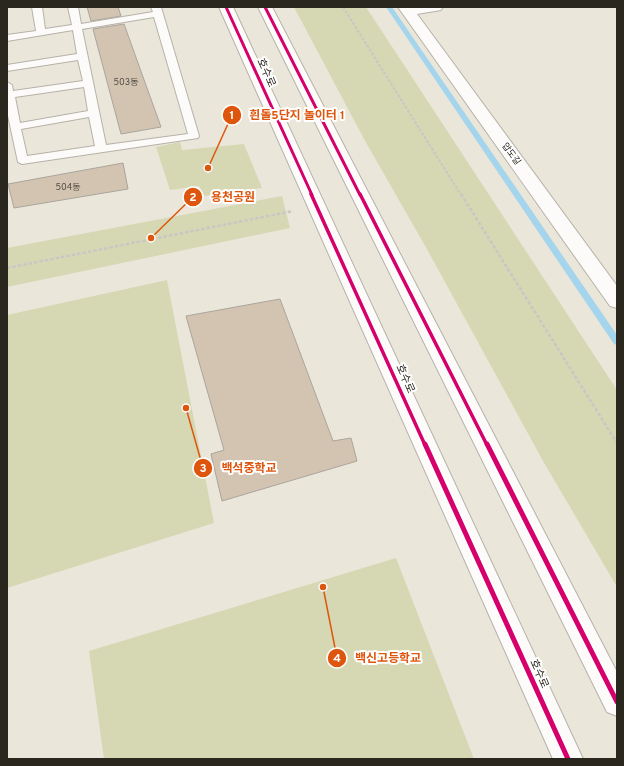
<svg xmlns="http://www.w3.org/2000/svg" width="624" height="766" viewBox="0 0 624 766" font-family="Overpass,'Noto Sans KR',sans-serif">
<style>
.green{fill:#d6d8b4}
.lines{fill:none;stroke-linecap:round;stroke-linejoin:round}
.stream{fill:#a4d5ec;fill-rule:evenodd}
.building{fill:#d3c4b2;stroke:#aaa59c}
.service-casing{stroke:#b6b2a9;stroke-width:2}
.minor-casing{stroke:#b6b2a9;stroke-width:2}
.primary-casing{stroke:#b6b2a9;stroke-width:2}
.path-far1{stroke:#c9c7c4;stroke-width:2;stroke-dasharray:3 1.5;stroke-linecap:butt}
.path{stroke:#c9c7c4;stroke-width:2.5;stroke-dasharray:3.5 2;stroke-linecap:butt}
.service{fill:#fcfbf9;fill-rule:evenodd}
.minor{fill:#fcfbf9;fill-rule:evenodd}
.primary{fill:#fcfbf9;fill-rule:evenodd}
.cycleway-far2-casing{stroke:#fff;stroke-width:5}
.cycleway-far1-casing{stroke:#fff;stroke-width:6}
.cycleway-casing{stroke:#fff;stroke-width:8}
.cycleway-far2{stroke:#d6006c;stroke-width:3}
.cycleway-far1{stroke:#d6006c;stroke-width:3.5}
.cycleway{stroke:#d6006c;stroke-width:5}
.labels{text-anchor:middle;dominant-baseline:central;stroke-width:4;stroke-linejoin:round;paint-order:stroke}
.number-label{font-size:9px;fill:#544e43}
.far-street-label{font-size:9px;fill:#29271e;stroke:#fff}
.street-label{font-size:11px;fill:#29271e;stroke:#fff}
.leader{fill:none;stroke:#de560d;stroke-width:1.5}
.callout-dot{fill:#de560d;stroke:#fff;stroke-width:1.5}
.mark-label{font-size:12px;text-anchor:middle;font-weight:bold;fill:#fff}
.callout-label{font-size:12px;text-anchor:middle;font-weight:bold;fill:#de560d;stroke:#fff;stroke-width:4;stroke-linejoin:round;paint-order:stroke}
</style>
<rect width="100%" height="100%" fill="#ebe6da"/>
<path class="green" d="M294 7H366L617 390V587L543 461 428 251 364 139Z
M180 142 182 150 244 144 262 188 204 196 199 186 170 190 156 147Z
M282 196 290 228 7 287V248Z
M167 280 214 523 7 588V315Z
M396 558 474 759H104L89 651Z"/>
<g class="lines">
<path class="stream" d="M386 7H392L617 335V345L614 344Z"/>
</g>
<path class="building" d="M87 7H118L121 16 91 21Z
M124 24 161 127 121 134 93 29Z
M123 163 128 189 14 208 8 184Z
M280 299 333 441 351 438 357 461 222 501 211 454 224 450 186 316Z"/>
<g class="lines">
<g class="service-casing">
<path id="service" d="M32 7H42L45 29 72 25 68 7H78L81 24 153 12 151 7H161L199 136 198 138 22 164 18 162 7 111V82L12 85 13 91 83 81 78 60 7 71V65L77 54 73 30 7 41V35L36 31ZM154 17 188 134 106 145 82 29ZM84 87 88 111 20 123 15 97ZM89 117 95 146 27 156 21 129Z"/>
</g>
<g class="minor-casing">
<path id="minor" d="M398 7H443L441 10 417 14 617 286V308L610 306Z"/>
</g>
<g class="primary-casing">
<path id="primary" d="M219 7H233L583 759H553Z
M258 7H272L617 672V716L607 712Z"/>
</g>
<path class="path-far1" d="M343 7 461 195"/>
<path class="path" d="M461 194 617 443
M7 268 293 211"/>
<use href="#service" class="service"/>
<use href="#minor" class="minor"/>
<use href="#primary" class="primary"/>
<g class="cycleway-far2-casing">
<path id="cycleway-far2" d="M226 7 312 195
M265 7 360 195"/>
</g>
<g class="cycleway-far1-casing">
<path id="cycleway-far1" d="M311 194 425 445
M360 194 487 445"/>
</g>
<g class="cycleway-casing">
<path id="cycleway" d="M425 444 568 759
M487 444 617 702"/>
</g>
<use href="#cycleway-far2" class="cycleway-far2"/>
<use href="#cycleway-far1" class="cycleway-far1"/>
<use href="#cycleway" class="cycleway"/>
</g>
<g class="labels">
<g class="number-label">
<text x="126" y="82">503동</text>
<text x="68" y="187">504동</text>
</g>
<g class="far-street-label">
<text transform="translate(511 154) rotate(54)">압도길</text>
</g>
<g class="street-label">
<text transform="translate(266 73) rotate(66)">호수로</text>
<text transform="translate(405 379) rotate(66)">호수로</text>
<text transform="translate(539 674) rotate(66)">호수로</text>
</g>
</g>
<path class="leader" d="M208 168L232 115M151 238L193 197M186 408L203 468M323 587L337 658"/>
<g class="callout-dot">
<circle cx="208" cy="168" r="4"/>
<circle cx="151" cy="238" r="4"/>
<circle cx="186" cy="408" r="4"/>
<circle cx="323" cy="587" r="4"/>
<circle cx="232" cy="115" r="10"/>
<circle cx="193" cy="197" r="10"/>
<circle cx="203" cy="468" r="10"/>
<circle cx="337" cy="658" r="10"/>
</g>
<g class="mark-label">
<text x="232" y="119">1</text>
<text x="193" y="201">2</text>
<text x="203" y="472">3</text>
<text x="337" y="662">4</text>
</g>
<g class="callout-label">
<text x="297" y="119">흰돌5단지 놀이터 1</text>
<text x="233" y="201">용천공원</text>
<text x="249" y="472">백석중학교</text>
<text x="388" y="662">백신고등학교</text>
</g>
<rect width="624" height="766" fill="none" stroke="#29271e" stroke-width="16"/>
</svg>
